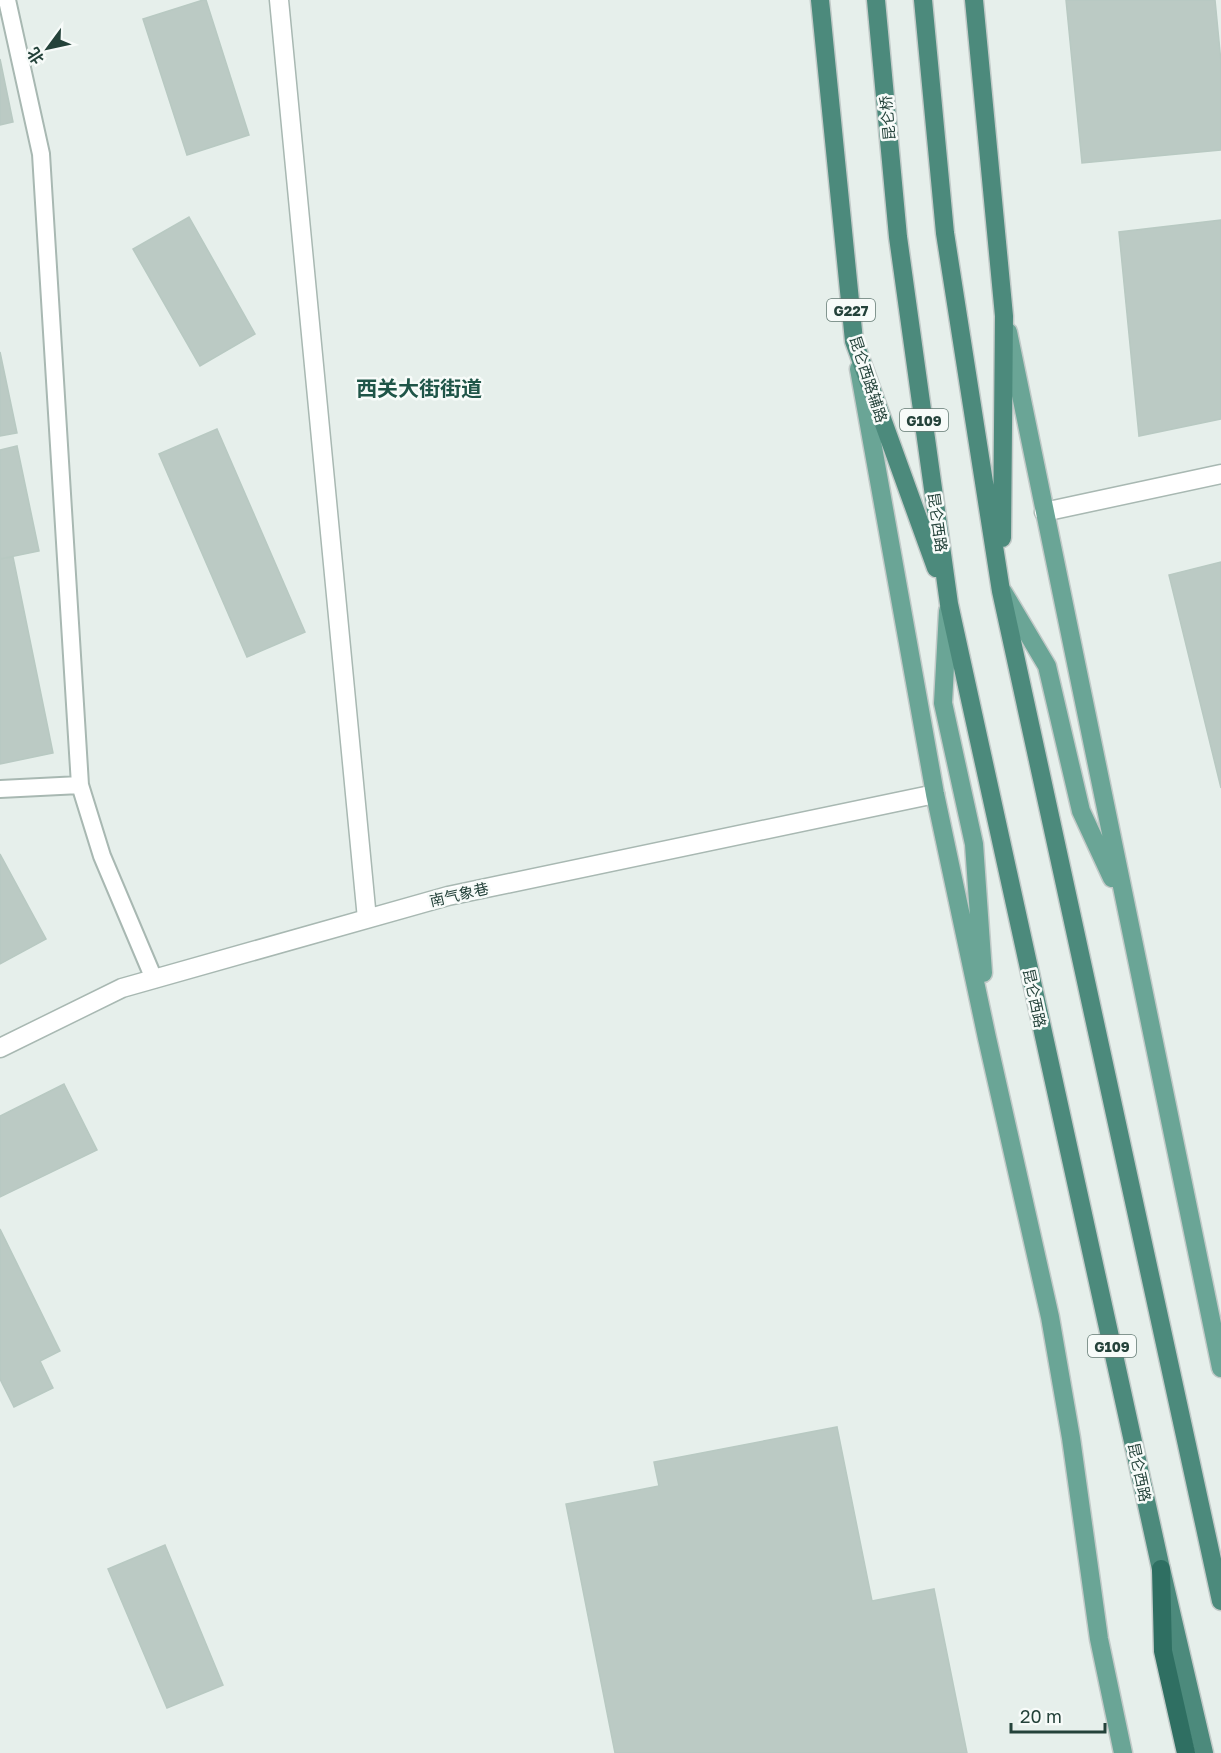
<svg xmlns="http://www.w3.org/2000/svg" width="1221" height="1753" viewBox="0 0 1221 1753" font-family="'Golos Text','Noto Sans SC',sans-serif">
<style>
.building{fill:#bbcac4;stroke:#b8c9c2;stroke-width:1.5}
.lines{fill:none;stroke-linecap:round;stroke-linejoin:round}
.service-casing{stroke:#a8b8b2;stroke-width:20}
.minor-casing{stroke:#a8b8b2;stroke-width:21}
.primary-casing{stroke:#c2cac8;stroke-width:21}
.trunk-casing{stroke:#c2cac8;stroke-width:21}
.motorway-casing{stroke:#c2cac8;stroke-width:21}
.service{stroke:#fff;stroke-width:16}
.minor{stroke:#fff;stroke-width:18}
.primary{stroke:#6aa596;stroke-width:18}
.trunk{stroke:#4c8a7c;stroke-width:18}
.motorway{stroke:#2f6f62;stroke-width:18}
.labels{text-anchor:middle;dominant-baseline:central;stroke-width:5;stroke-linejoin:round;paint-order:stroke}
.shield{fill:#f7fbf9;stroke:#637a73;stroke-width:1.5}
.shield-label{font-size:14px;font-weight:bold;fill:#24423a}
.street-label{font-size:15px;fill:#24423a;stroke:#f7fbf9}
.district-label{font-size:21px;font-weight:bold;fill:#1f5548;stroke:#f7fbf9}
</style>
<rect width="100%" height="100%" fill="#e6efeb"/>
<path class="building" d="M203 0H206L249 135 187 155 143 19Z
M1066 0H1215L1221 62V150L1082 163Z
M0 59 13 122 0 125Z
M189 217 255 334 200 366 133 249Z
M1221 220V419L1139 436 1119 232Z
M0 352 17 433 0 436Z
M217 429 305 632 247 657 159 454Z
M17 446 39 551 0 559V450Z
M13 557 53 753 0 764V559Z
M1221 562V788L1169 575Z
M0 854 46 939 0 964Z
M64 1084 97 1150 0 1197V1116Z
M0 1229 60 1351 40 1361 53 1388 14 1407 0 1379Z
M837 1427 872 1601 934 1589 967 1753H615L566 1504 659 1486 654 1462Z
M165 1545 223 1685 167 1708 108 1569Z"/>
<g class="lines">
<g class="service-casing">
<path id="service" d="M7 0 41 154 80 785 102 856 154 979
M0 789 80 785"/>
</g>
<g class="minor-casing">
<path id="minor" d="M279 0 367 919
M1044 512 1221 474
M0 1048 122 988 448 896 935 794"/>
</g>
<g class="primary-casing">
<path id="primary" d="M1008 332 1221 1368
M859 369 935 794 987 1038 1050 1317 1071 1438 1099 1639 1123 1753
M1003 592 1047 666 1081 811 1112 878
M948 611 943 703 974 844 983 973"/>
</g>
<g class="trunk-casing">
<path id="trunk" d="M820 0 854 341 936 568
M876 0 898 237 949 604 1161 1569 1204 1753
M923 0 945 233 1001 591 1221 1601
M974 0 1004 316 1002 538"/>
</g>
<g class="motorway-casing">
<path id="motorway" d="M1161 1569 1163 1651 1186 1753"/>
</g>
<use href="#service" class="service"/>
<use href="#minor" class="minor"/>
<use href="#primary" class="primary"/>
<use href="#trunk" class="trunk"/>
<use href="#motorway" class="motorway"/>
</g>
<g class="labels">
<g class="shield">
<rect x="827" y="299" width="48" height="22" rx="4.5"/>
<rect x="900" y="409" width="48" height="22" rx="4.5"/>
<rect x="1088" y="1335" width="48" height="22" rx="4.5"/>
</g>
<g class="shield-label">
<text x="851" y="310">G227</text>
<text x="924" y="420">G109</text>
<text x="1112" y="1346">G109</text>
</g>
<g class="street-label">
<text transform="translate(887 118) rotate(-95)">昆仑桥</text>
<text transform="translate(869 379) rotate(72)">昆仑西路辅路</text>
<text transform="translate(938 522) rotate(82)">昆仑西路</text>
<text transform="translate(459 894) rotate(-13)">南气象巷</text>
<text transform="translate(1035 998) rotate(78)">昆仑西路</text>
<text transform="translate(1140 1472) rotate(78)">昆仑西路</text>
</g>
<g class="district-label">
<text x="419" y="388">西关大街街道</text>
</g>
</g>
<g transform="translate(48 48) rotate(237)" stroke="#f7fbf9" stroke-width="4.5" paint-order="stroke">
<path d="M0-4.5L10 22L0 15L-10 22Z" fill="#24423a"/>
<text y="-9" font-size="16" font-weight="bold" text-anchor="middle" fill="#24423a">北</text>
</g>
<path d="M1011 1723v9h94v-9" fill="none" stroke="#24423a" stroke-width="3"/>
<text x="1020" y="1723" font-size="18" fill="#24423a" stroke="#f7fbf9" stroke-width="4.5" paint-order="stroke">20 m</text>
</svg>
